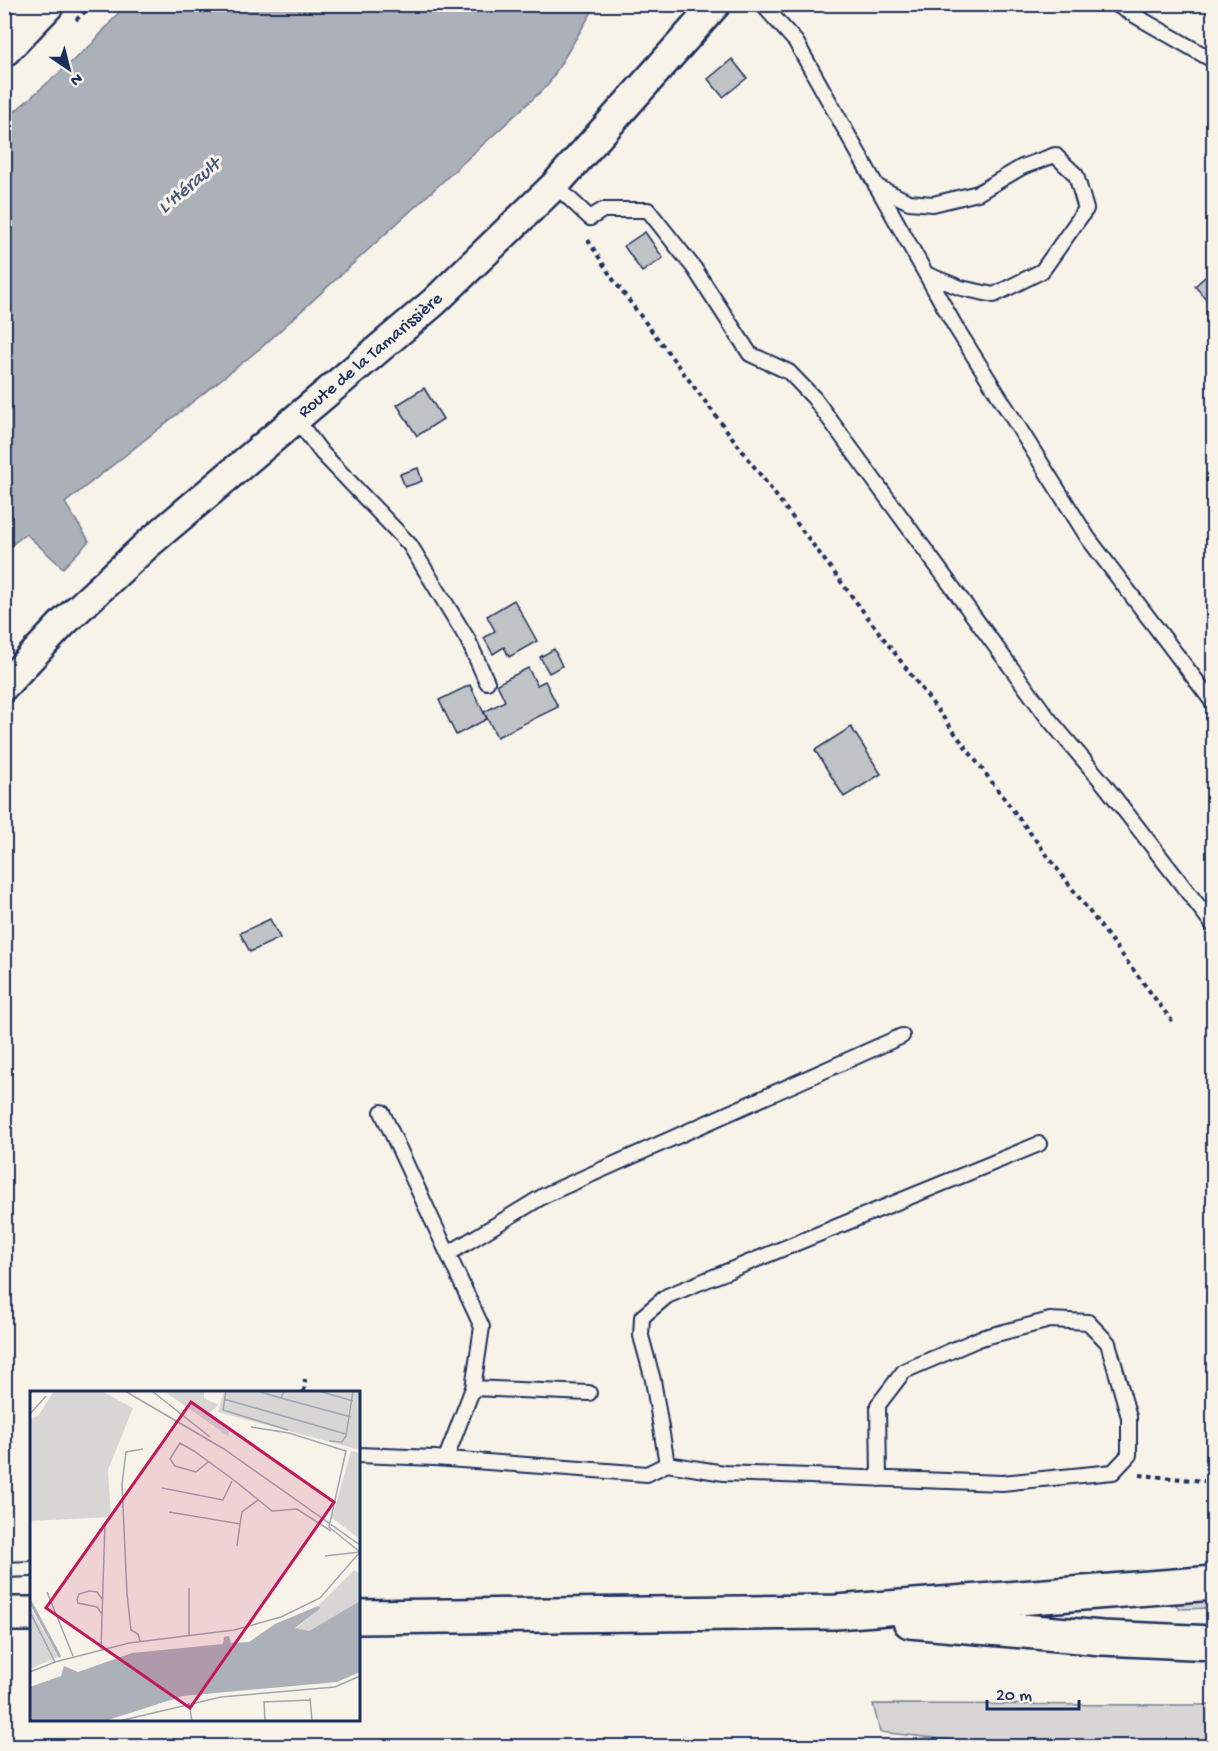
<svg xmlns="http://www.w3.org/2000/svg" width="1218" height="1751" viewBox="0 0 1218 1751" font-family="'Gochi Hand',sans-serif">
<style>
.green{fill:#d7d6d4;stroke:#798299;stroke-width:1.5}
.water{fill:#acb0b9;stroke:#727c95;stroke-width:1.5}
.building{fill:#c0c3c5;stroke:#1b2f5e;stroke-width:1.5}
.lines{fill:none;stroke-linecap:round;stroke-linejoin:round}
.lane-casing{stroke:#1b2f5e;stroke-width:18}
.street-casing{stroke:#1b2f5e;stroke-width:33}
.secondary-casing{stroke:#1b2f5e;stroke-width:38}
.highway-casing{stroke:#1b2f5e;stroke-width:38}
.path{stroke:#1b2f5e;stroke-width:4;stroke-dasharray:4.5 4.5;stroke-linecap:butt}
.lane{stroke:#f7f3e8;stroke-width:14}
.street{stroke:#f7f3e8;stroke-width:28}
.secondary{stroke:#f7f3e8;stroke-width:33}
.highway{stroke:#f7f3e8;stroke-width:33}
.labels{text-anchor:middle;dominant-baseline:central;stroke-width:6;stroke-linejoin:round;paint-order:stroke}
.street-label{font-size:18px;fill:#1b2f5e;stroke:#f7f3e8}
.water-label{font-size:20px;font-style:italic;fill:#465679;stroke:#f7f3e8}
.inset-river{fill:none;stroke:#acb0b9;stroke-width:3}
.inset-road{fill:none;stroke:#9fa5b1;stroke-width:1.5}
.view{fill:#c2185b;fill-opacity:0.15;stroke:#c2185b;stroke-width:3}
.inset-edge{fill:none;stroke:#1b2f5e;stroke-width:3}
</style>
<rect width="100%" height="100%" fill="#f7f3e8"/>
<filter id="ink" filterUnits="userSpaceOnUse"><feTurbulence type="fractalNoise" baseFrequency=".0167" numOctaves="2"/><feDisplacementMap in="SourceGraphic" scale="12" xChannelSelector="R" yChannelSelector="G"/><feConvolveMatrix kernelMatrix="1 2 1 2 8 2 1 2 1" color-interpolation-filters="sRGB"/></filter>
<g filter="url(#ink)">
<path class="green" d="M1213 1599V1608L1180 1609 1172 1601Z
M873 1704 1213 1705V1746H1007L880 1732Z"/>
<path class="water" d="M126 4 596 5 548 85 262 347 65 503 89 541 63 568 26 534 5 550V120L92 44Z"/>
<path class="building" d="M732 59 747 78 723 97 708 79Z
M645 232 663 258 642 272 624 246Z
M1214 269V302L1211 305 1195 286Z
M424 388 443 419 417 436 397 405Z
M418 468 422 481 405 487 400 474Z
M514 600 537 641 509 657 504 647 493 654 484 638 495 631 487 616Z
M554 649 562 666 549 673 540 657Z
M528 668 537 685 545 681 558 707 497 737 484 712 505 701 497 684Z
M470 685 487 719 456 735 439 700Z
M851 727 881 774 844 797 815 750Z
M270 919 280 938 250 952 240 933Z"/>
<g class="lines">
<g class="lane-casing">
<path id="lane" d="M762 4 796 42 955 326 1088 538 1214 704
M1115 4 1214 61
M555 185 590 218 603 210H648L694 268 750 354 789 372 814 398 1048 718 1104 784 1214 926
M876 186 909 202 933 204 978 193 1022 167 1055 155 1076 175 1086 209 1042 271 994 295 961 288 926 274
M296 419 322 453 410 545 468 640 487 682
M382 1112 448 1254
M473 1388 589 1393
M358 1455 435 1458 647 1474 667 1464 724 1473 1002 1483 1113 1472 1129 1455V1417L1108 1343 1088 1322 1050 1320 981 1338 904 1371 878 1405 879 1479
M446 1458 473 1388 482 1327 448 1254 545 1195 902 1036
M667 1464 653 1380 641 1336 642 1317 667 1296 1039 1144
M4 1570 32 1569"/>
</g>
<g class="street-casing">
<g id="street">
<path d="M4 6 27 27"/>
<path id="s1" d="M4 686 63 623 148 544 434 302 555 185 716 4"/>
</g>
</g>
<g class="secondary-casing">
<path id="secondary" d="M4 49 47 4"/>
</g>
<g class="highway-casing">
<path id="highway" d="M4 1614H32
M358 1617 836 1612 1214 1583
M910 1621 1102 1638 1214 1643"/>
</g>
<path class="path" d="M76 20 93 4
M588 240 612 278 1172 1021
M304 1392 305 1379
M1140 1475 1214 1482"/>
<use href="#lane" class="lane"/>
<use href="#street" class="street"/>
<use href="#secondary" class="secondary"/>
<use href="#highway" class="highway"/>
</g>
</g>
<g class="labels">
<g class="street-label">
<text stroke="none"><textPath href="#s1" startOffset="494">Route de la Tamarissière</textPath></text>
</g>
<g class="water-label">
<text transform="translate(190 187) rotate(-40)">L'Hérault</text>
</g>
</g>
<g transform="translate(30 1391)">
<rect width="330" height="330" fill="#f7f3e8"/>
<path d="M24 0H71L103 17 78 79 81 126 0 130V28L8 25ZM134 0H174V7L188 14 179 23 199 41 198 45ZM194 0H330V59L188 21ZM321 60 330 62V148L302 127ZM324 179 330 183V210L279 240 265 238 291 217 288 215ZM0 216 28 266 0 278Z" fill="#d7d6d4"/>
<path d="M330 210V281L307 291 153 305 75 330H0V296L31 285 34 275 48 281 102 262 193 253 194 246 199 245 201 252 219 251 245 233 288 215 291 217 265 237 279 240Z" fill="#acb0b9"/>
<path class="inset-river" d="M0 210 30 266"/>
<path class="inset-road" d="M95 0 194 58 330 154M122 0 180 46M196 0 193 19 258 39M227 0 251 7 254 0M289 0 323 10M251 7 321 26M194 8 316 43M0 23 16 5M221 36 259 42 316 60 299 136 330 161M299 50 312 51 316 45 323 0M178 71 166 81 145 75 140 68 150 52 164 60 205 90 242 120 267 118 301 140M132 97 193 109 202 90M139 121 210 133 212 121 228 109M207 155 210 133M295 165 330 161M159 197V244M17 201 43 265M1 223 25 271M72 223 67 216 48 212 47 208 49 203 59 200 67 201 73 209M110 250 108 243 101 239 97 203 92 93 96 61 113 58M71 259 75 131M0 281 25 271 99 252 204 239 251 226 290 207 330 161M280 307 282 330M234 310 235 330M234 311 280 309M159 312 162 330M89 330 191 306 305 296 330 285"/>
<path class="view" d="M161 11 304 111 160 317 16 217Z"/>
<rect width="330" height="330" class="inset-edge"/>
</g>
<rect width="1218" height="1751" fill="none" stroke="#f7f3e8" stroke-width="24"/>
<rect x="12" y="12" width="1194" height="1727" fill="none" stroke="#1b2f5e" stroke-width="2" filter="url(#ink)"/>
<g transform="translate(69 69) rotate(145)" stroke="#f7f3e8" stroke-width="4.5" paint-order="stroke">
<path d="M0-4.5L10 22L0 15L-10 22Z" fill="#1b2f5e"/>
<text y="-9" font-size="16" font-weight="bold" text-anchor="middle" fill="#1b2f5e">N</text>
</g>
<path d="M987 1700v9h92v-9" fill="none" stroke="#1b2f5e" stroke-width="3"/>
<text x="996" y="1700" font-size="18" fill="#1b2f5e" stroke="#f7f3e8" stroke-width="4.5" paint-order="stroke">20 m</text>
</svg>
